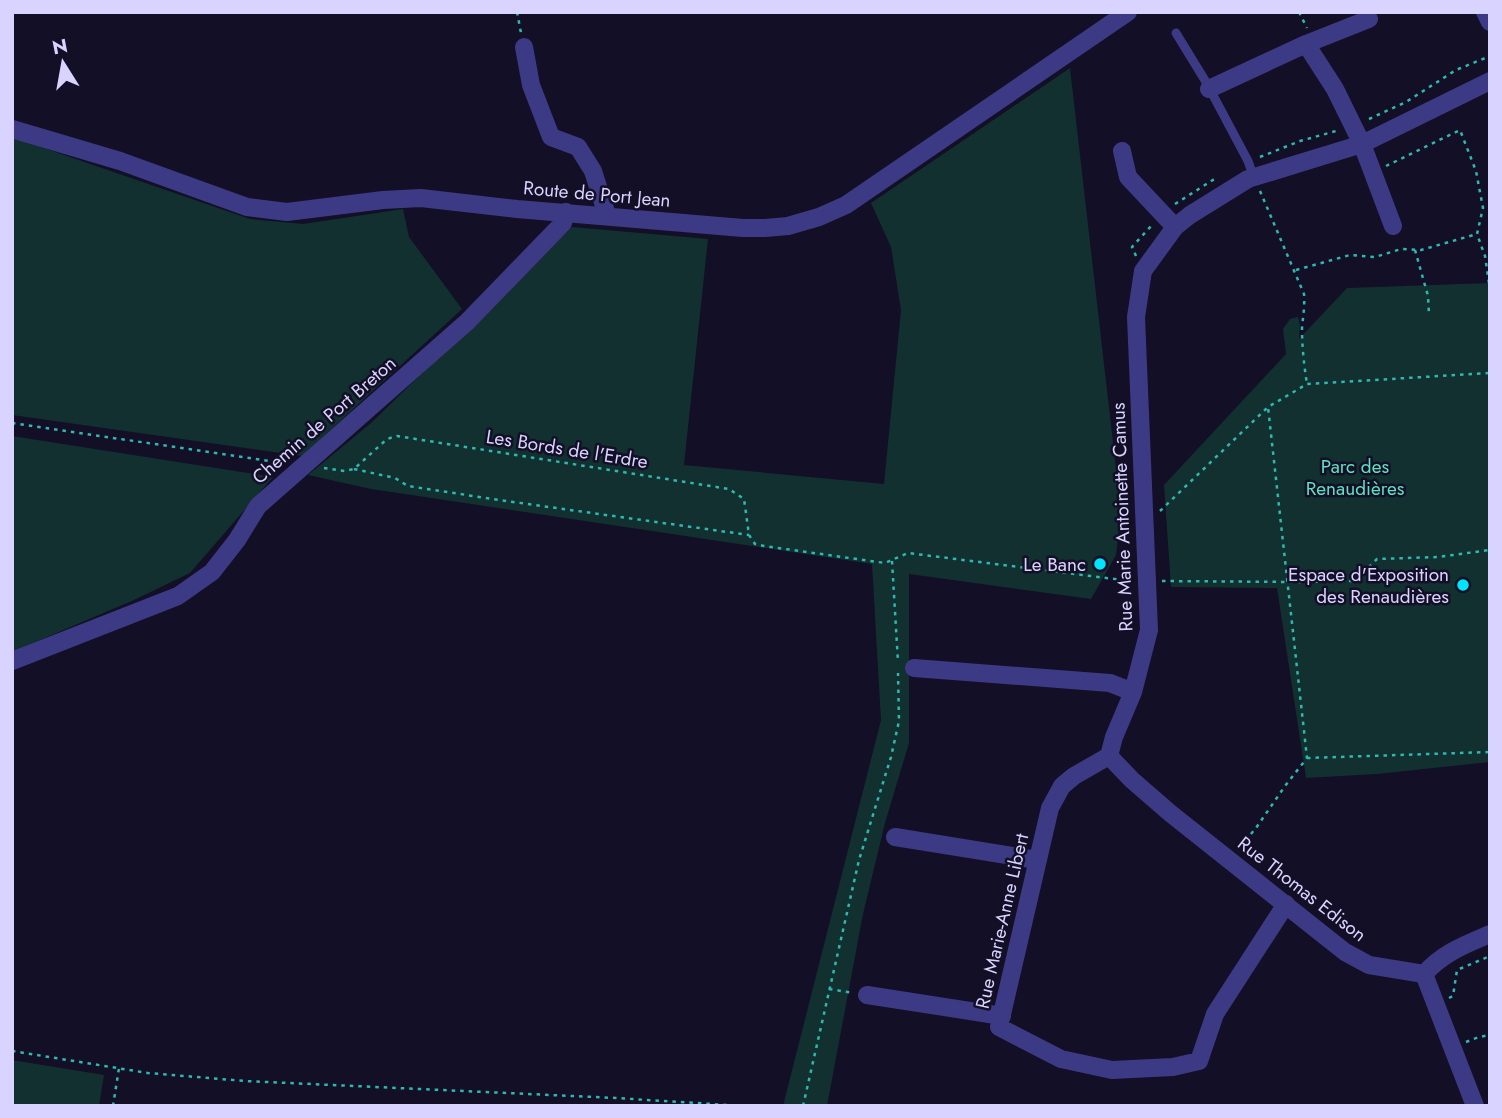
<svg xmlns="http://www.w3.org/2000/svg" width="1502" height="1118" viewBox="0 0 1502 1118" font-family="Jost,sans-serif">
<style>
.green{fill:#12302f}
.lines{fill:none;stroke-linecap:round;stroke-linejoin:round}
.path{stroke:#2fb8b0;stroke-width:2.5;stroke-dasharray:3.5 5;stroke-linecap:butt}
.lane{stroke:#3d3a85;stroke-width:9}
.street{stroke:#3d3a85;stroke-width:18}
.poi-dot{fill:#00e5ff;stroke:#130f26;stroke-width:2.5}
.labels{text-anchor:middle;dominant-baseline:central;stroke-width:5;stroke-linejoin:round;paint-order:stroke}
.street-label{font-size:19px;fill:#d9d4ff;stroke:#130f26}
.park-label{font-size:19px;fill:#5fe0c0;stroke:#130f26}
.poi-label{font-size:19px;fill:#d9d4ff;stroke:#130f26;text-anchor:end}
</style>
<rect width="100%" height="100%" fill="#130f26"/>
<path class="green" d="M1070 68 1121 512 1116 555 1091 599 909 574V743L885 823 863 914 827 1106H783L881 720 872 564 371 489 308 475 371 423 572 227 708 239 684 465 884 484 901 310 891 247 871 203Z
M12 137 250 219 303 224 403 209 409 237 462 309 302 456 12 415Z
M1490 283V762L1377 774 1306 778 1277 588 1171 587 1164 485 1286 354 1283 329 1290 319 1298 317 1300 325 1299 339 1347 288Z
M12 436 273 477 190 573 134 600 12 652Z
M12 1060 104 1075 99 1106H12Z"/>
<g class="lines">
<path class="path" d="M517 12 521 33
M1299 12 1307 28
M1369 119 1406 102 1456 70 1490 56
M1260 157 1300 141 1336 131
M1386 166 1460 130 1476 171 1483 208 1477 234 1485 256 1490 290
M1260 191 1304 294C1305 306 1303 316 1302 328 1302 347 1304 365 1307 384
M1175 204 1216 178
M1415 250 1428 296 1429 314
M1136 256 1132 247 1152 225
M1296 270 1350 255 1375 257 1401 249 1421 250 1477 234
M12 423 283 463
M324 468 345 471 354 469 387 439 397 436 729 489 744 499 749 535 755 544 764 546 885 563 908 553 1130 581
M354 469 395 478 408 486 499 500 749 535
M1160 511 1268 407 1307 384 1490 373
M892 561 898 662
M1162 581 1297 582 1355 581 1377 559 1438 557 1490 550
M1307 758 1490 752
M1240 847 1256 828 1285 786 1307 758 1268 407
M829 989 854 993
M1449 998 1453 996 1457 970 1490 956
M1466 1042 1479 1037 1490 1035
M12 1051 148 1073 245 1081 616 1098 744 1106
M113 1106 119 1068
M803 1106 859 860 891 757 899 721 898 673"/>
<path class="lane" d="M1176 33 1206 82 1248 161 1254 178"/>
<path class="street" d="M1485 12 1490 22
M1306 44 1369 19
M524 47 531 85 551 137 578 147 593 171 607 215
M1209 89 1306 44 1335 89 1362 144 1393 226
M12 129 120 161 247 207 287 212 383 200 421 198 517 209 743 228H765L788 226 819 217 846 205 1128 12
M1122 151 1128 177 1175 227
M12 661 178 596 212 572 237 540 258 506 467 322 563 223 566 212
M914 668 1110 683 1133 692
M1109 756 1114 737 1133 692 1149 630 1136 317 1143 271 1175 227 1190 215 1248 179 1362 144 1490 81
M1109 756 1074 776 1062 786 1050 808 999 1027 1061 1059 1112 1070 1173 1067 1199 1061 1215 1014 1286 904
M1109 756 1132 780 1170 813 1345 952 1369 965 1424 974
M895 837 1037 860
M1424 974 1475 1106
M1424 974C1443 953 1464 945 1490 934
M867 995 1002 1016"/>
</g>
<g class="poi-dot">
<circle cx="1100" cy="564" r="7"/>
<circle cx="1463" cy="585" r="7"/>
</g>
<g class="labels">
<g class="street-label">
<text transform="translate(597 194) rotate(5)">Route de Port Jean</text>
<text transform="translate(324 420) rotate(-41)">Chemin de Port Breton</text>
<text transform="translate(567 449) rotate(9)">Les Bords de l'Erdre</text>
<text transform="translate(1122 517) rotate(-92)">Rue Marie Antoinette Camus</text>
<text transform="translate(1302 889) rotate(38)">Rue Thomas Edison</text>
<text transform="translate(1002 921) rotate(-77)">Rue Marie-Anne Libert</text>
</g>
<g class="park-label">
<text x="1355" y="466">Parc des<tspan x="1355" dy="22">Renaudières</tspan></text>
</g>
<g class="poi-label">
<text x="1086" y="564">Le Banc</text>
<text x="1449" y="574">Espace d'Exposition<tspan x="1449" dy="22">des Renaudières</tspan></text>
</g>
</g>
<rect width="1502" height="1118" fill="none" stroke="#d9d4ff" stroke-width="28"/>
<g transform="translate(63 63) rotate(349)" stroke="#130f26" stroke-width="5" paint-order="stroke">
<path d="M0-5L12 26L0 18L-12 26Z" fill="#d9d4ff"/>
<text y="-10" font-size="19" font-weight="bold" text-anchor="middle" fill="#d9d4ff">N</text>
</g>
</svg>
